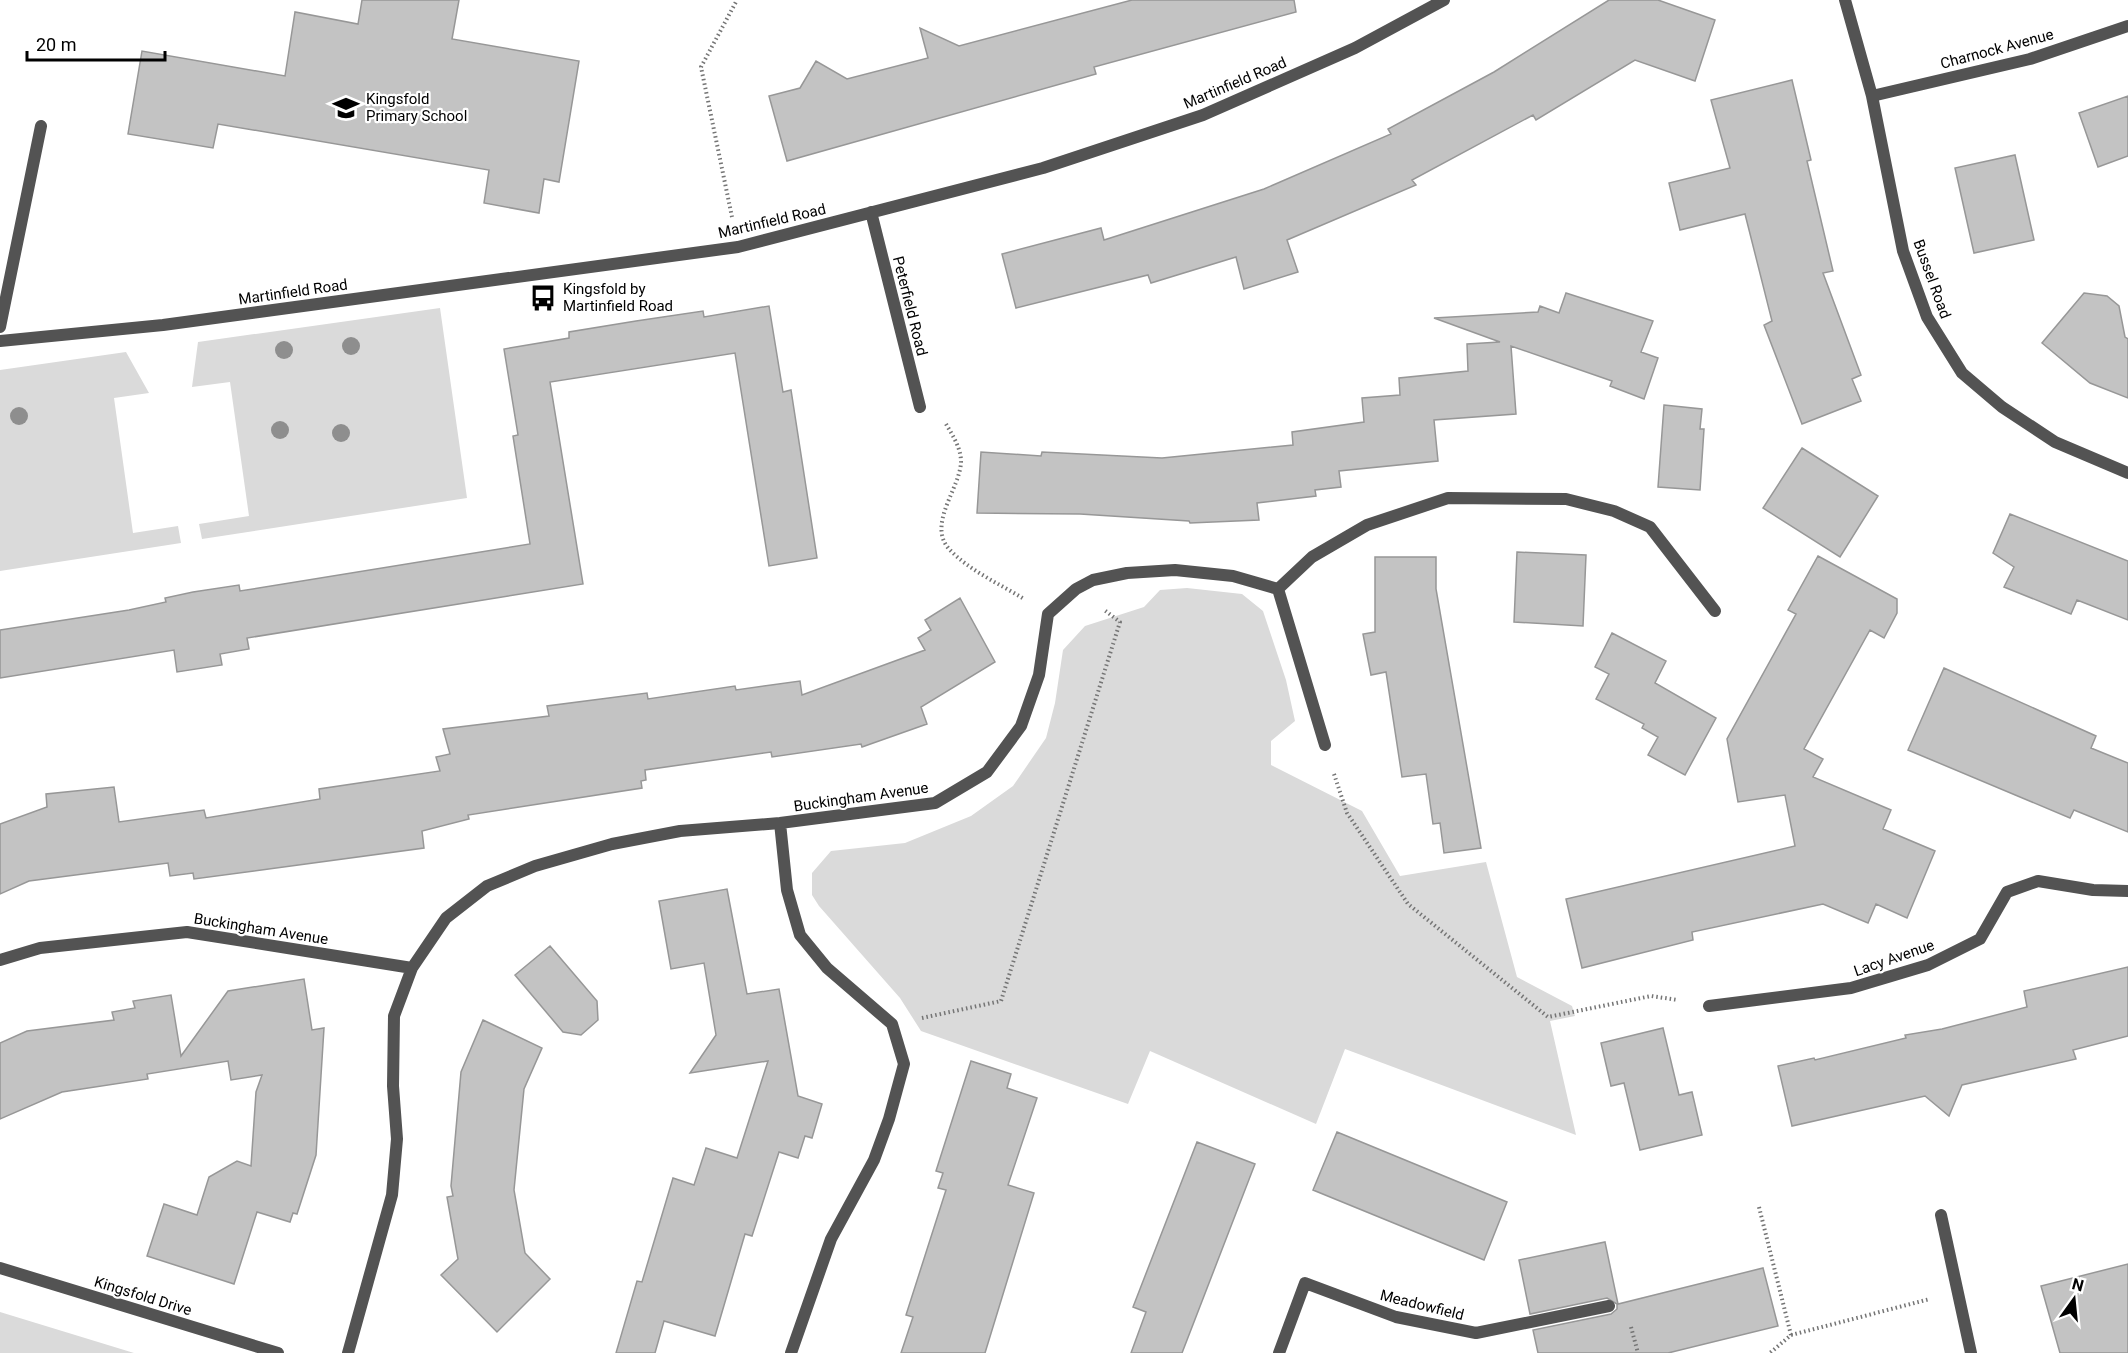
<svg xmlns="http://www.w3.org/2000/svg" width="2128" height="1353" viewBox="0 0 2128 1353" font-family="Roboto,sans-serif">
<style>
.green{fill:#dadada}
.building{fill:#c3c3c3;stroke:#979797;stroke-width:1.5}
.lines{fill:none;stroke-linecap:round;stroke-linejoin:round}
.path{stroke:#757575;stroke-width:4;stroke-dasharray:1.5 3;stroke-linecap:butt}
.lane{stroke:#535353;stroke-width:12}
.street{stroke:#535353;stroke-width:12}
.tree{fill:#8e8e8e}
.labels{text-anchor:middle;dominant-baseline:central;stroke-width:4.5;stroke-linejoin:round;paint-order:stroke}
.street-label{font-size:15px;fill:#000;stroke:#fff}
.poi-label{font-size:15px;fill:#000;stroke:#fff;text-anchor:start}
</style>
<rect width="100%" height="100%" fill="#fff"/>
<path class="green" d="M440 308 467 498 202 539 199 524 249 516 230 382 192 387 198 342Z
M126 352 149 393 114 398 133 533 178 526 181 543 0 571V370Z
M1187 588 1242 594 1263 611 1286 680 1295 721 1271 741V765L1362 811 1400 876 1486 862 1517 977 1572 1006 1575 1016 1550 1021 1576 1135 1345 1049 1316 1124 1150 1051 1128 1104 921 1031 900 998 819 906 812 895V873L831 851 905 843 971 816 1013 786 1046 738 1055 703 1063 650 1085 626 1144 607 1160 590Z
M0 1312 134 1353H0Z"/>
<path class="building" d="M362 0H459L452 39 579 61 559 182 544 179 539 213 484 203 489 170 218 124 213 148 128 134 142 51 285 76 295 12 358 24Z
M1132 0H1294L1296 12 1094 67 1096 74 787 161 769 96 800 88 816 61 847 79 928 58 920 28 959 46Z
M1609 0H1658L1715 20 1695 81 1635 60 1536 120 1533 115 1412 180 1416 185 1287 240 1298 272 1244 289 1236 257 1151 283 1148 275 1016 308 1002 254 1101 228 1104 240 1264 189 1391 134 1388 129 1494 72Z
M1792 80 1811 160 1807 161 1833 271 1823 273 1861 375 1852 379 1861 401 1802 424 1764 325 1772 321 1745 214 1680 230 1669 183 1730 168 1711 100Z
M2128 96V156L2098 167 2079 113Z
M2015 155 2034 240 1974 253 1955 168Z
M1566 293 1653 321 1641 352 1658 358 1644 399 1610 386 1612 381 1511 346 1516 414 1434 420 1438 461 1339 471 1341 487 1315 490 1316 496 1257 503 1259 520 1190 523 1189 521 1080 514 977 513 981 452 1041 456 1042 452 1162 458 1293 445 1292 432 1364 422 1362 398 1400 395 1399 378 1468 371 1467 344 1500 342 1434 318 1538 312 1540 306 1559 313Z
M2084 293 2107 296 2119 306 2125 337 2128 339V398L2090 383 2042 343Z
M769 306 783 392 791 390 817 558 769 566 735 353 550 382 583 584 247 638 249 649 220 654 222 665 177 672 174 650 0 678V630L129 610 166 602 165 598 193 592 239 585 240 591 530 544 513 436 518 435 504 349 569 338V332L636 321 703 311 704 317Z
M1664 405 1702 409 1700 429H1704L1700 490 1658 487Z
M1802 448 1878 496 1840 557 1763 508Z
M2010 514 2128 561V620L2077 600 2071 614 2004 587 2014 567 1993 553Z
M1517 552 1586 555 1583 626 1514 622Z
M1818 556 1897 599V613L1884 638 1870 630 1804 749 1823 759 1813 777 1891 810 1883 829 1935 851 1907 918 1876 904 1868 923 1823 904 1692 932 1693 940 1582 968 1566 899 1795 846 1785 795 1738 802 1727 739 1796 614 1788 610Z
M1375 557H1436V589L1481 848 1444 853 1440 823 1433 824 1426 774 1402 777 1386 672 1371 675 1363 634 1375 632Z
M960 598 995 662 921 707 927 724 862 747 861 744 772 757 771 752 645 770 646 780 641 781 642 788 468 815 469 819 422 831 424 848 194 879 193 873 170 876 168 863 29 881 0 894V824L47 807 46 794 114 787 119 822 204 810 206 818 320 799 319 789 440 771 436 757 450 754 443 729 549 716 547 706 647 693 648 699 735 686 736 690 800 681 802 695 925 650 918 638 931 630 925 620Z
M1612 633 1666 661 1655 683 1716 718 1685 775 1648 755 1658 737 1642 728 1644 724 1596 699 1609 674 1595 667Z
M1944 668 2096 736 2091 748 2128 763V832L2074 810 2070 818 1908 750Z
M727 889 747 994 779 989 798 1096 822 1104 812 1138 805 1136 798 1158 779 1152 752 1236 745 1234 715 1336 664 1321 655 1353H616L637 1281 642 1282 673 1178 694 1185 706 1148 737 1158 768 1061 690 1073 716 1035 704 963 671 969 659 901Z
M550 946 597 1001 598 1020 581 1035 563 1032 515 975Z
M2128 967V1036L2073 1050 2076 1059 1962 1085 1949 1116 1925 1096 1792 1126 1778 1066 1814 1058 1815 1060 1906 1038 1905 1035 1942 1029 2027 1007 2024 991Z
M304 979 312 1030 324 1028 316 1155 297 1214 293 1213 290 1222 257 1212 234 1284 147 1256 164 1204 197 1215 209 1177 237 1161 251 1166 256 1092 262 1075 231 1080 228 1061 147 1074 148 1079 62 1092 0 1119V1043L27 1031 114 1020 112 1012 135 1008 133 1001 171 995 181 1056 228 991Z
M483 1020 542 1048 524 1089 514 1190 525 1253 550 1279 497 1332 441 1275 458 1259 447 1197 453 1196 451 1186 461 1072Z
M1663 1028 1679 1095 1692 1092 1702 1135 1640 1150 1624 1083 1611 1086 1601 1043Z
M971 1061 1011 1074 1007 1088 1037 1098 1008 1185 1034 1193 985 1353H901L913 1317 906 1315 946 1190 938 1188 943 1173 936 1171Z
M1337 1132 1507 1202 1484 1260 1313 1190Z
M1197 1142 1255 1164 1182 1353H1131L1146 1312 1133 1307Z
M1605 1242 1618 1304 1763 1268 1778 1326 1668 1353H1538L1533 1330 1611 1314 1617 1309V1304L1607 1298 1530 1314 1519 1260Z
M2128 1264V1353H2060L2041 1286Z"/>
<g class="lines">
<path class="path" d="M732 217 701 67 737 0
M946 424C953 436 961 448 961 462 960 489 926 525 950 550 970 571 1000 584 1024 599
M1334 774 1347 813 1408 904 1548 1017 1651 996 1678 1000
M922 1018 1001 1001 1120 622 1103 609
M1759 1207 1791 1335 1770 1353
M1631 1327 1638 1353
M1791 1335 1930 1299"/>
<path class="lane" d="M0 327 41 126
M1941 1215 1971 1353"/>
<path class="street" d="M1845 0 1872 96 1903 251 1927 317 1962 373 2002 407 2055 442 2128 473
M1872 96 2030 59 2128 26
M871 212 920 407
M0 341 163 325 738 247 1043 168 1203 115 1355 48 1444 0
M1278 589 1325 745
M780 823 787 890 800 935 827 968 892 1024 904 1064 889 1119 874 1160 831 1239 791 1353
M0 960 40 948 187 932 412 968
M1709 1006 1851 988 1928 965 1980 939 2007 892 2038 881 2093 890 2128 891
M0 1268 278 1353
M348 1353 392 1195 397 1139 393 1086 394 1016 412 968 446 918 487 886 535 866 612 844 680 831 780 823 935 803 987 772 1021 726 1039 675 1048 614 1076 589 1093 580 1127 573 1175 570 1233 576 1278 589 1312 557 1367 525 1448 498 1566 499 1614 511 1650 527 1715 611
M1279 1353 1305 1283 1396 1317 1476 1333 1609 1306"/>
</g>
<g class="tree">
<circle cx="351" cy="346" r="9"/>
<circle cx="284" cy="350" r="9"/>
<circle cx="19" cy="416" r="9"/>
<circle cx="280" cy="430" r="9"/>
<circle cx="341" cy="433" r="9"/>
</g>
<defs>
<g id="school-bare" transform="scale(2.07)"><path d="M0-5L7-2L0 1L-7-2ZM-4 1L0 2.5L4 1V4Q0 6-4 4Z" fill="#000" stroke="#fff" stroke-width="2.5" paint-order="stroke"/></g>
<g id="bus-bare" transform="scale(2.07)"><path d="M-5-6H5V4H4V6H2V4H-2V6H-4V4H-5ZM-3.5-4V0h7V-4ZM-3.5 1.2v1.5H-2V1.2ZM2 1.2v1.5H3.5V1.2Z" fill="#000" stroke="#fff" stroke-width="2.5" paint-order="stroke"/></g>
</defs>
<g fill-rule="evenodd">
<use href="#school-bare" x="346" y="108"/>
<use href="#bus-bare" x="543" y="298"/>
</g>
<g class="labels">
<g class="street-label">
<text transform="translate(1997 49) rotate(-15)">Charnock Avenue</text>
<text transform="translate(1235 83) rotate(-23)">Martinfield Road</text>
<text transform="translate(772 221) rotate(-13)">Martinfield Road</text>
<text transform="translate(1932 279) rotate(70)">Bussel Road</text>
<text transform="translate(293 292) rotate(-8)">Martinfield Road</text>
<text transform="translate(910 306) rotate(76)">Peterfield Road</text>
<text transform="translate(861 797) rotate(-8)">Buckingham Avenue</text>
<text transform="translate(261 929) rotate(9)">Buckingham Avenue</text>
<text transform="translate(1894 958) rotate(-19)">Lacy Avenue</text>
<text transform="translate(143 1296) rotate(17)">Kingsfold Drive</text>
<text transform="translate(1422 1305) rotate(14)">Meadowfield</text>
</g>
<g class="poi-label">
<text x="366" y="99">Kingsfold<tspan x="366" dy="17">Primary School</tspan></text>
<text x="563" y="289">Kingsfold by<tspan x="563" dy="17">Martinfield Road</tspan></text>
</g>
</g>
<g transform="translate(2074 1299) rotate(15)" stroke="#ffffff" stroke-width="4.5" paint-order="stroke">
<path d="M0-4.5L10 22L0 15L-10 22Z" fill="#000000"/>
<text y="-9" font-size="16" font-weight="bold" text-anchor="middle" fill="#000000">N</text>
</g>
<path d="M27 51v9h138v-9" fill="none" stroke="#000000" stroke-width="3"/>
<text x="36" y="51" font-size="18" fill="#000000" stroke="#ffffff" stroke-width="4.5" paint-order="stroke">20 m</text>
</svg>
